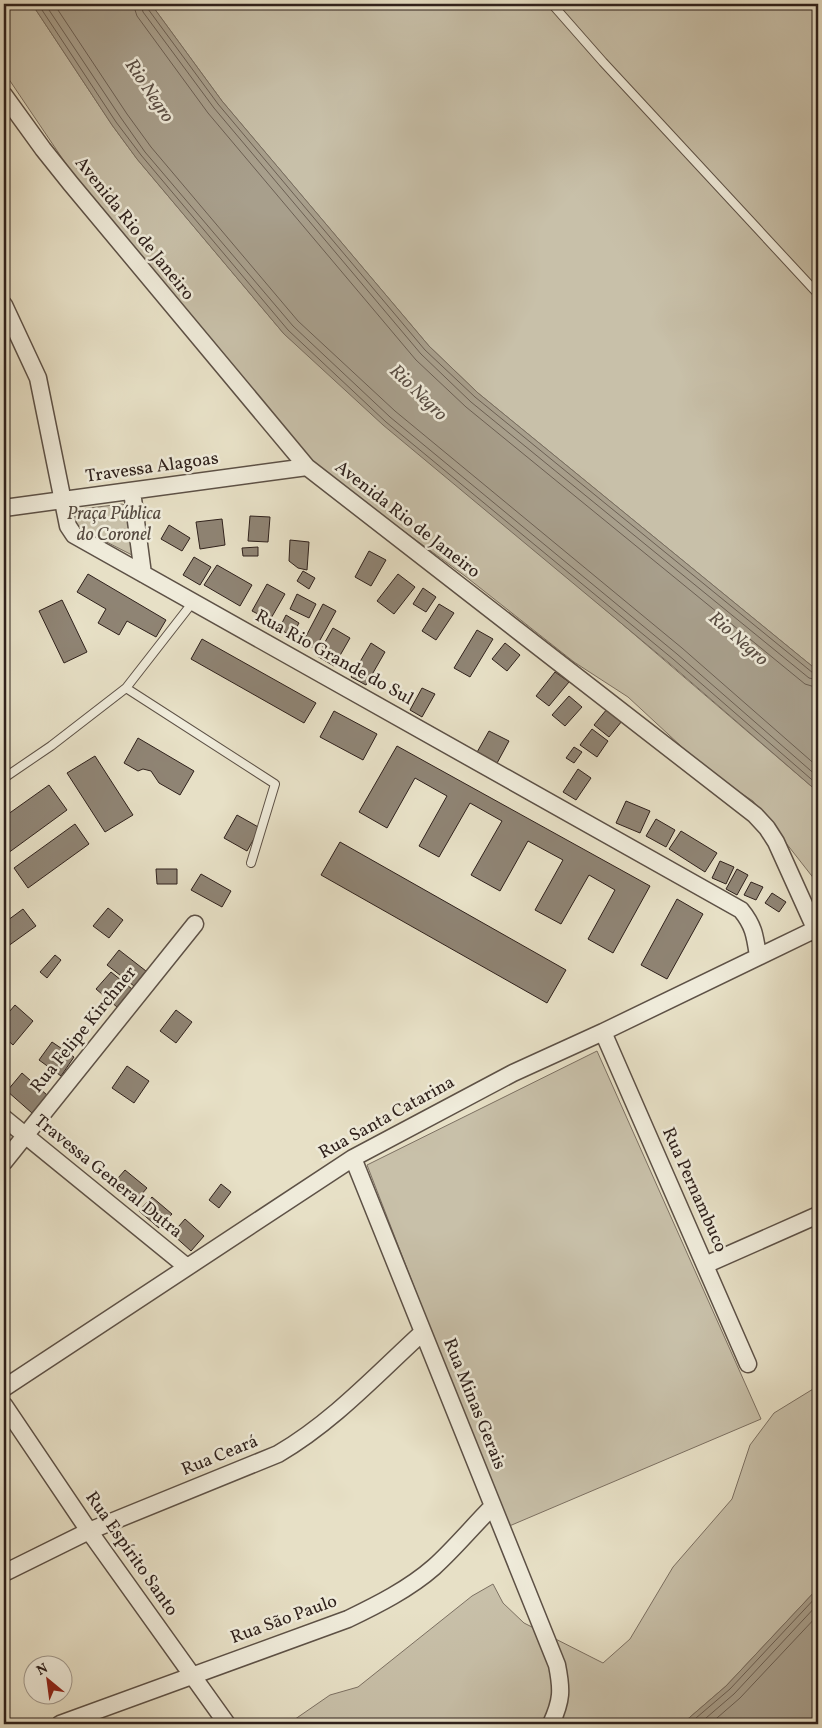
<svg xmlns="http://www.w3.org/2000/svg" width="822" height="1728" viewBox="0 0 822 1728" font-family="Vollkorn,serif">
<style>
.green{fill:#c8c0a9;stroke:#7c7062}
.water{fill:#a89f8c;stroke:#786d5f}
.lines{fill:none;stroke-linecap:round;stroke-linejoin:round}
.shore{stroke:#6c6054;stroke-width:1}
.building{fill:#8f8474;stroke:#2f211c}
.service-casing{stroke:#5d5146;stroke-width:10}
.minor-casing{stroke:#5d5146;stroke-width:19}
.service{stroke:#efebda;stroke-width:8}
.minor{stroke:#efebda;stroke-width:16}
.labels{text-anchor:middle;dominant-baseline:central;stroke-width:5;stroke-linejoin:round;paint-order:stroke}
.street-label{font-size:18px;fill:#2f211c;stroke:#efebda}
.park-label{font-size:18px;font-style:italic;fill:#55493f;stroke:#efebda}
.water-label{font-size:19px;font-style:italic;fill:#594d43;stroke:#efebda}
</style>
<rect width="100%" height="100%" fill="#e7e0c6"/>
<filter id="stains"><feTurbulence type="fractalNoise" baseFrequency=".004" numOctaves="4"/><feColorMatrix values="0 0 0 0 .2 0 0 0 0 .09 0 0 0 0 .02 0 0 0 .5 -.17"/></filter>
<radialGradient id="worn" r=".72"><stop offset=".6" stop-color="#630" stop-opacity="0"/><stop offset="1" stop-color="#630" stop-opacity=".3"/></radialGradient>
<path class="green" d="M4 4H32L112 125 137 159 284 334 818 792V889L815 880 753 801 709 772 628 697 574 662 465 576 315 466 120 244 4 72Z
M151 4H818V671L478 393 429 346 222 101Z
M122 504 128 506 134 556 79 528 74 518 81 509Z
M597 1051 761 1419 507 1527 367 1165Z
M818 1386V1588L726 1686 682 1724H288L330 1695 358 1687 472 1596 493 1584 503 1603 524 1623 603 1663 630 1639 673 1567 732 1499 750 1445 774 1413Z"/>
<path class="water" d="M32 4H151L222 101 429 346 478 393 818 671V792L669 663 383 425 284 334 137 159 112 125Z
M818 1588V1724H682L726 1686Z"/>
<g class="lines">
<path class="shore" d="M38 4 116 122 141 155 288 330 386 422 673 659 818 785
M45 4 121 118 145 152 293 326 390 417 677 654 818 777
M54 4 127 114 151 147 298 321 395 411 682 648 818 767
M133 4 137 16 208 113 416 360 466 407 805 684 818 688
M141 4 143 12 214 108 421 354 471 402 809 678 818 680
M147 4 148 9 218 104 425 350 475 397 813 673 818 674
M689 1724 730 1689 818 1595
M699 1724 734 1694 818 1604
M710 1724 740 1698 818 1615"/>
</g>
<path class="building" d="M250 516 270 517 268 542 248 541Z
M222 519 225 545 200 549 196 522Z
M169 525 190 538 182 551 161 539Z
M290 540 309 542 307 570 298 568 289 561Z
M258 547V556H243L242 548Z
M369 551 386 560 371 586 355 577Z
M194 557 211 567 200 585 183 575Z
M217 565 252 585 240 606 204 585Z
M303 571 315 578 309 589 297 581Z
M88 574 166 620 156 637 127 621 119 635 98 623 106 609 77 592Z
M398 574 415 587 394 614 377 601Z
M267 584 285 594 270 620 252 611Z
M423 588 436 597 426 612 413 604Z
M297 594 316 604 309 618 290 609Z
M62 600 87 652 64 663 39 611Z
M323 604 336 611 315 649 303 642Z
M439 604 454 613 436 640 422 631Z
M286 615 299 623 292 636 279 629Z
M333 628 350 638 334 666 317 656Z
M477 630 493 639 470 677 454 668Z
M202 639 316 703 304 723 191 659Z
M371 643 385 652 366 685 351 677Z
M505 643 520 655 507 671 492 659Z
M555 672 569 682 549 706 536 696Z
M422 688 435 694 422 717 410 710Z
M569 696 582 707 565 726 552 715Z
M607 709 622 721 609 737 594 725Z
M334 711 377 734 363 760 320 737Z
M592 729 608 741 597 757 580 745Z
M489 731 509 741 496 765 476 754Z
M138 738 194 771 180 795 159 783 151 771 143 769 138 771 124 763Z
M397 746 650 886 613 953 588 939 615 890 589 875 561 924 535 910 563 860 528 841 500 891 471 875 502 821 470 803 439 857 419 846 447 796 415 778 387 828 359 812Z
M574 747 582 752 574 763 566 758Z
M95 756 133 815 105 832 67 773Z
M578 769 591 778 576 800 563 792Z
M49 785 67 810 4 856V817Z
M626 801 650 811 640 833 616 823Z
M237 815 260 828 247 851 224 838Z
M656 819 675 830 666 847 646 836Z
M75 824 89 844 28 888 14 868Z
M681 831 717 853 705 872 669 849Z
M340 842 566 970 547 1003 321 875Z
M720 861 734 867 726 884 712 878Z
M156 869H177V884H157Z
M737 869 748 875 737 895 726 889Z
M201 874 231 891 222 907 191 890Z
M751 882 763 887 756 900 744 895Z
M772 893 786 902 779 912 765 903Z
M677 899 703 914 667 979 641 965Z
M108 908 123 920 109 938 93 926Z
M23 909 36 926 4 949V923Z
M119 950 146 971 134 986 107 965Z
M55 955 61 960 47 978 40 972Z
M111 972 132 989 117 1007 96 989Z
M15 1005 33 1021 13 1045 4 1037V1018Z
M176 1010 192 1022 176 1043 160 1031Z
M52 1042 74 1057 61 1076 39 1060Z
M127 1066 149 1081 134 1103 112 1088Z
M22 1073 47 1095 32 1113 7 1091Z
M125 1170 147 1188 134 1203 112 1185Z
M221 1184 231 1192 219 1208 209 1200Z
M152 1197 172 1214 159 1228 139 1211Z
M185 1219 204 1236 191 1251 172 1234Z"/>
<g class="lines">
<g class="service-casing">
<path id="service" d="M552 4 603 62 818 294
M126 688 275 784 251 863
M4 778 51 746 126 688 193 602"/>
</g>
<g class="minor-casing">
<path id="minor" d="M4 95 43 149 71 184 307 467 755 815 767 828 776 842 818 935
M4 305 38 378 68 526 74 535 741 910C754 926 755 936 758 956
M132 491 143 574
M4 508 307 467
M603 1032 748 1364
M4 1118 187 1267
M353 1158 557 1665C562 1690 562 1700 551 1724
M4 1162 195 924
M705 1265 818 1215
M4 1388 353 1158 513 1073 603 1032 816 929
M4 1405 89 1531 227 1724
M4 1573 89 1531 278 1454C333 1422 377 1374 423 1332
M60 1724 348 1619C377 1605 409 1589 434 1567 455 1548 473 1526 493 1506"/>
</g>
<use href="#service" class="service"/>
<use href="#minor" class="minor"/>
</g>
<g class="labels">
<g class="street-label">
<text transform="translate(134 229) rotate(51)">Avenida Rio de Janeiro</text>
<text transform="translate(152 468) rotate(-8)">Travessa Alagoas</text>
<text transform="translate(407 520) rotate(38)">Avenida Rio de Janeiro</text>
<text transform="translate(334 658) rotate(29)">Rua Rio Grande do Sul</text>
<text transform="translate(84 1030) rotate(-51)">Rua Felipe Kirchner</text>
<text transform="translate(387 1118) rotate(-29)">Rua Santa Catarina</text>
<text transform="translate(108 1177) rotate(39)">Travessa General Dutra</text>
<text transform="translate(694 1190) rotate(66)">Rua Pernambuco</text>
<text transform="translate(474 1404) rotate(68)">Rua Minas Gerais</text>
<text transform="translate(220 1456) rotate(-22)">Rua Ceará</text>
<text transform="translate(131 1554) rotate(55)">Rua Espírito Santo</text>
<text transform="translate(284 1620) rotate(-20)">Rua São Paulo</text>
</g>
<g class="park-label">
<text x="114" y="514">Praça Pública<tspan x="114" dy="21">do Coronel</tspan></text>
</g>
<g class="water-label">
<text transform="translate(149 91) rotate(56)">Rio Negro</text>
<text transform="translate(418 393) rotate(44)">Rio Negro</text>
<text transform="translate(738 639) rotate(41)">Rio Negro</text>
</g>
</g>
<rect width="822" height="1728" fill="none" stroke="#e7e0c6" stroke-width="20"/>
<rect x="5" y="5" width="812" height="1718" fill="none" stroke="#2f211c" stroke-width="2.5"/>
<rect x="10" y="10" width="802" height="1708" fill="none" stroke="#2f211c"/>
<g transform="translate(48 1680) rotate(331)"><circle r="24" fill="#efebda" stroke="#a29a8e"/>
<path d="M0-4L9 19L0 12L-9 19Z" fill="#8f2418"/>
<text y="-8" font-size="14" font-weight="bold" text-anchor="middle" fill="#2f211c">N</text>
</g>
<rect width="100%" height="100%" filter="url(#stains)"/>
<rect width="100%" height="100%" fill="url(#worn)"/>
</svg>
